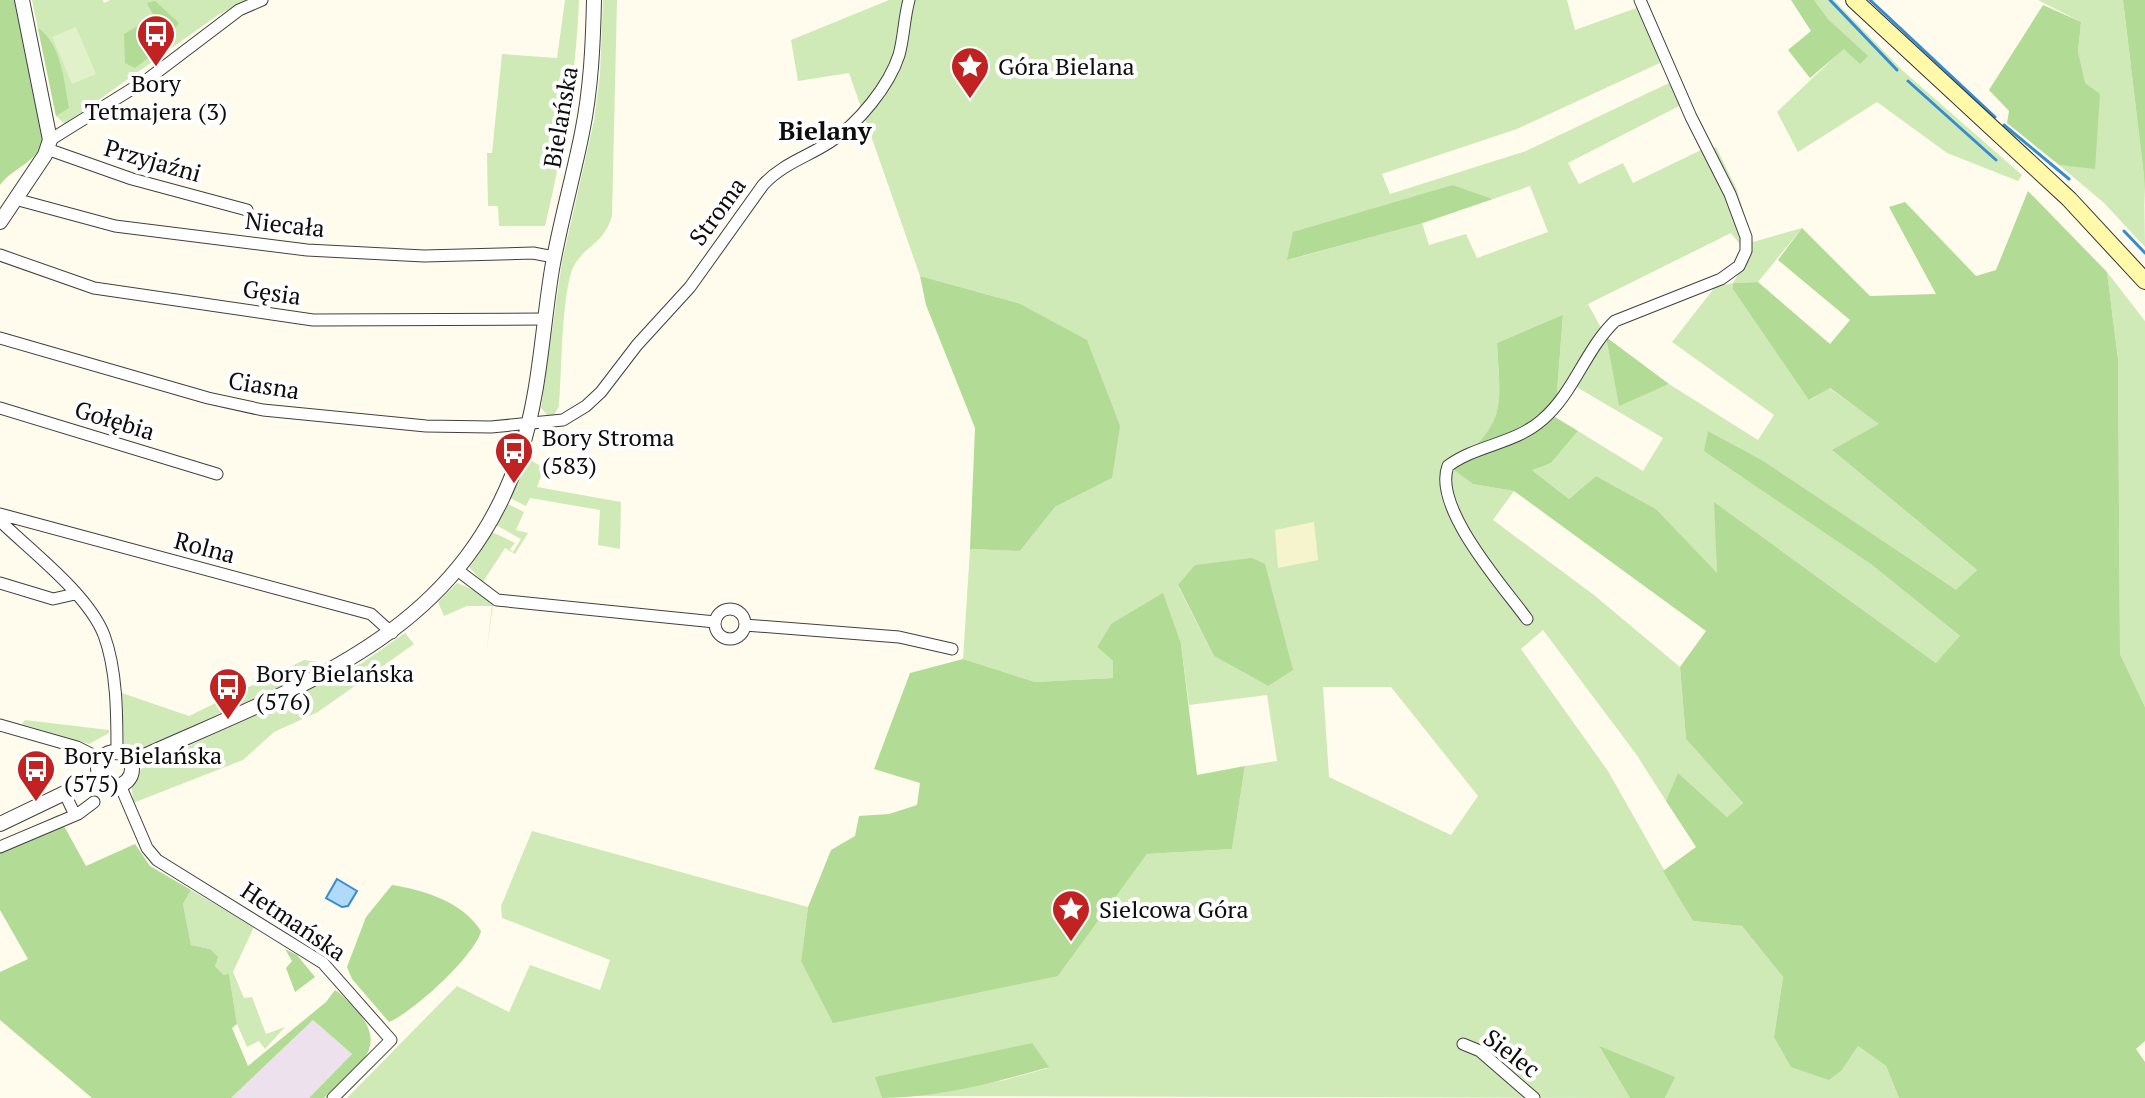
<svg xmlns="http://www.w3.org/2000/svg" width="2145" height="1098" viewBox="0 0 2145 1098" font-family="'PT Serif',serif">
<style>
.industrial{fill:#ece1ec}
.farmland{fill:#f6f4cd}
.green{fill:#cfeab6;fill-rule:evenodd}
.forest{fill:#b2db95}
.pitch{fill:#e1f1c9}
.water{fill:#b1daf8;stroke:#368cd0;stroke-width:2}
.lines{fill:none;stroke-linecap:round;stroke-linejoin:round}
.stream{stroke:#368cd0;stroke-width:3}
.minor-casing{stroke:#404040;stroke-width:13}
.tertiary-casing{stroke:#404040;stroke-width:16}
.secondary-casing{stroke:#2f2f2f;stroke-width:18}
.minor{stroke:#fff;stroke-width:11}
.tertiary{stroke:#fff;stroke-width:14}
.secondary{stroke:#fff9a9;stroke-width:16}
.labels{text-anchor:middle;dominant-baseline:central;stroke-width:8;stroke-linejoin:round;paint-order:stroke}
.poi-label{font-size:24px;fill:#0d0d0d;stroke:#fff;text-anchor:start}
.street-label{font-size:24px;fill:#0d0d0d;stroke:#fff}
.neighbourhood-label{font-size:26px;font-weight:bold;fill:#0d0d0d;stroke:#fff}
</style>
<rect width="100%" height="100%" fill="#fffcee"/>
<path class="industrial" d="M313 1020 352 1054 309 1098H231Z"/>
<path class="farmland" d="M1315 521 1318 560 1278 569 1274 530Z"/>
<path class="green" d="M32 0H103L104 3 110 0H247L218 15 65 124 56 116Z
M565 0H579C576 78 563 150 545 226H499L498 206H488L487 153H492L502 54 557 58Z
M603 0H617L612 216C603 245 588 243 575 264 561 287 562 376 559 406L554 415 548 416 541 408 562 262 594 121 600 74Z
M889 0H1567L1575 30 1639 7 1662 62 1517 129 1382 174 1390 194 1526 151 1671 82 1681 105 1568 163 1579 184 1623 163 1633 183 1701 150 1704 155 1716 147 1737 190 1753 242 1802 228 1758 282 1733 283 1810 400 1829 388 1880 424 1833 451 1977 570 1956 591 1762 460 1708 431 1961 637 1936 663 1715 503 1717 574 1656 509 1596 476 1569 499 1531 469 1551 463 1578 431 1643 471 1663 438 1575 386 1555 417 1563 316 1497 343C1501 413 1506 419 1454 469L1473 484 1514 491 1493 520 1594 595 1680 667 1686 739 1743 803 1727 817 1679 774 1666 801 1636 754 1543 630 1521 649 1608 771 1693 921 1742 926 1783 977 1774 1037 1842 1070 1858 1046 1886 1066 1899 1098H1665L1674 1077 1600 1048 1630 1098 909 1096 1005 1080 1048 1068 876 1077 882 1098H347L457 986 509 1012 530 965 600 990 610 960 502 918 501 906 532 831 808 907 801 961 1058 976 1147 854 1232 849 1245 766 1277 761 1267 695 1189 705 1181 644 1111 624 1097 647 1113 661V678L1035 682 963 659 970 549 1020 551 1055 507 1112 478 1018 303 920 276 849 73 798 81 791 40ZM1453 185 1493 199 1530 186 1548 232 1477 258 1466 234 1429 245 1422 223 1288 260ZM1731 233 1749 256 1733 283 1715 287 1672 342 1774 415 1758 440 1669 384 1619 405 1606 337 1588 304ZM1314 522 1318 560 1278 568 1275 530ZM1178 586 1268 686 1214 656ZM1323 687H1391L1478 796 1451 835 1329 777Z
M1814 0H1834L1902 70 2022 175 2018 181 1947 153 1877 102 1798 152 1777 112 1844 48 1867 56 1828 19Z
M2038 0H2123L2144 176 2145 247 2104 203 2059 165 2095 168 2078 52 2081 22Z
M2107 272 2145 321V707L2120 654 2118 359Z
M527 458 544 468 537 487 621 502 620 549 598 545 600 510 530 498 526 506 510 498Z
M508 504 524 512 516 530 528 533 515 554 505 548 483 582 469 567 492 532 515 543 510 549 513 552 521 539 496 525Z
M457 583 478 592 493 605 486 654 492 606H467L444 616 438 602Z
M405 633 414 644 318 712 274 732 243 760 133 803 132 788 141 769 362 663Z
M304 660 318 662 323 669 138 752 132 754 124 747 122 693 189 716Z
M25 720 109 730V733L89 744 22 724Z
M191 890 254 927 233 972 244 998 252 997 266 1034 285 1027 265 1049 259 1041 247 1047 237 1024 229 974 225 976 215 966 210 949 191 945 183 904Z"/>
<path class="forest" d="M0 0H17L44 137C38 164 14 166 0 185Z
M1791 0H1814L1828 19 1868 56 1860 64 1844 49 1810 78 1788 50 1811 31Z
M2123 0H2145V205L2144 176Z
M155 1 179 23 160 49 135 68 125 63 124 34 154 16 147 3Z
M2043 5 2081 22 2078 52 2085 83 2100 94 2095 169 2059 165 2007 123 2009 111 1989 90Z
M38 28C61 43 64 81 69 108L56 116Z
M1453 185 1493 199 1423 223 1287 260 1293 232Z
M2028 191 2107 272 2118 359 2120 654 2145 707V1041L2136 1049 2145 1062V1098H1899L1886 1066 1858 1046 1842 1070 1829 1080 1791 1067 1774 1037 1783 977 1742 926 1693 921 1663 871 1696 847 1666 801 1678 773 1727 817 1743 803 1686 739 1680 667 1706 631 1514 491 1473 484 1453 469C1506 419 1501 413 1497 343L1563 315 1555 417 1578 431 1551 463 1532 470 1569 499 1596 476 1656 509 1717 573 1714 502 1936 663 1960 636 1871 564 1704 451 1708 431 1762 460 1956 590 1977 570 1832 450 1879 424 1830 388 1809 400 1733 289V283L1758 282 1830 344 1850 320 1778 260 1802 228 1870 296 1936 294 1889 207 1905 202 1976 276 1996 270Z
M920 276 1018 303 1087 340 1120 426 1112 478 1055 507 1020 551 970 549 975 428 926 305Z
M1606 337 1669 384 1619 406Z
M1252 558 1265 564 1293 670 1268 686 1214 656 1178 585 1195 565Z
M1163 593 1181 644 1197 775 1245 766 1232 849 1147 854 1058 976 833 1023 801 961 808 907 831 850 855 836 859 816 889 814 917 805 920 783 874 769 910 673 963 659 1035 682 1113 678V661L1097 647 1111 624Z
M58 815 86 866 135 844 150 866 191 890 183 904 191 945 210 949 218 957 215 966 224 975 229 974 237 1024 232 1028 248 1066 326 1002 335 990C344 996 350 1004 358 1012 391 1051 352 1070 324 1098H309L352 1054 313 1020 231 1098H92L0 1020V972L28 959 0 910V844Z
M392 885C424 890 463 902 481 931 475 956 412 1013 389 1022L352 979 347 967 366 917Z
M285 949 297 955 315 977 295 992 286 968 292 961Z
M1032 1043 1049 1067C995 1083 934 1098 882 1098L875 1077Z
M1599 1046 1675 1077 1665 1098H1630Z"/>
<path class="pitch" d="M76 27 96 74 72 84 52 37Z"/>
<path class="water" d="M337 879 357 891 348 906 342 907 326 898Z"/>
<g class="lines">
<path class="stream" d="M1830 0 1897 70
M1870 0 1995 117
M1908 81 1996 160
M2004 125 2069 179
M2124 231 2145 253"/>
<g class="minor-casing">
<path id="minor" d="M50 140 148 79 239 10 262 0
M47 149 132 179 247 210
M15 199 115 226 307 250 424 256 533 253 554 257
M0 255 94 288 313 320 545 319
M0 338 208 398 263 410 426 426 491 427 563 420 586 406 601 392 637 345 690 287 763 185C782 164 807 157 830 142 858 124 889 86 899 55 904 37 904 18 909 0
M0 408 217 474
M0 514 371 614 392 633
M0 521C31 551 88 594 104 635 117 670 117 715 117 752
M456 569 497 600 715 622
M0 583 53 599 75 594
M715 624a15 15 0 1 1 30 0a15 15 0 1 1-30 0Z
M1527 619C1503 586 1432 507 1448 466 1476 445 1515 444 1542 420 1574 393 1585 350 1615 321L1721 279 1739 266 1746 251V237L1730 194 1691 117 1640 0
M745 625 899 637 952 649
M0 725 77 747 101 759
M120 785 147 848 157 860 323 963 391 1040 333 1098
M64 792 75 815
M0 847 78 814 94 802
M1463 1044 1480 1051 1534 1098"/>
</g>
<g class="tertiary-casing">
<path id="tertiary" d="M0 222 45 155 50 140 22 0
M98 769a17 17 0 1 1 34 0a17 17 0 1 1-34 0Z
M131 762C292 688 458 641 520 454 540 394 542 330 552 269 560 223 573 178 582 133 591 89 593 45 594 0
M0 824 100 776"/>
</g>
<g class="secondary-casing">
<path id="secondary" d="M1854 0 2069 199 2145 281"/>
</g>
<use href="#minor" class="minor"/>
<use href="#tertiary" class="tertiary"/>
<use href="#secondary" class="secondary"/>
</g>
<defs>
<g id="bus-pin" transform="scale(2)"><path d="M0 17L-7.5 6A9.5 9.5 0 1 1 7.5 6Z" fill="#c12222" stroke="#fff"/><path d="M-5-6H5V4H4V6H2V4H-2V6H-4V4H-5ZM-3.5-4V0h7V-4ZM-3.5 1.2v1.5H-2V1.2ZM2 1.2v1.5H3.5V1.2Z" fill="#fff"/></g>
<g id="sight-pin" transform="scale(2)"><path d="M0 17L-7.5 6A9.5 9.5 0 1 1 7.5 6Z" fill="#c12222" stroke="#fff"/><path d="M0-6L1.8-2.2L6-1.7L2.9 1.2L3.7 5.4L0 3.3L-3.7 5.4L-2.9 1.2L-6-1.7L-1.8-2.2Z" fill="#fff"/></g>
</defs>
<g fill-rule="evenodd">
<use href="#bus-pin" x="156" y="34"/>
<use href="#sight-pin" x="970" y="66"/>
<use href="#bus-pin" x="514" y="451"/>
<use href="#bus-pin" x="228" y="687"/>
<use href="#bus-pin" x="36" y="769"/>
<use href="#sight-pin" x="1071" y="909"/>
</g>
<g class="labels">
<g class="poi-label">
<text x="998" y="66">Góra Bielana</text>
<text x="156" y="83" text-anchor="middle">Bory<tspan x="156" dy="28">Tetmajera (3)</tspan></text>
<text x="542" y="437">Bory Stroma<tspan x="542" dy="28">(583)</tspan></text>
<text x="256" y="673">Bory Bielańska<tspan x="256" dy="28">(576)</tspan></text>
<text x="64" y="755">Bory Bielańska<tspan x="64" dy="28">(575)</tspan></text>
<text x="1099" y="909">Sielcowa Góra</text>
</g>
<g class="street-label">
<text transform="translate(560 117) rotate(-80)">Bielańska</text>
<text transform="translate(153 160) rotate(16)">Przyjaźni</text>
<text transform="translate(717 211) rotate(-54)">Stroma</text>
<text transform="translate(285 224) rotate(6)">Niecała</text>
<text transform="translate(272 292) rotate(8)">Gęsia</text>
<text transform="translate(264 385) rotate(9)">Ciasna</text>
<text transform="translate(115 420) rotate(17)">Gołębia</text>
<text transform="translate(205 547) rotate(15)">Rolna</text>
<text transform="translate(294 921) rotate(34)">Hetmańska</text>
<text transform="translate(1512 1053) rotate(37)">Sielec</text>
</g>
<g class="neighbourhood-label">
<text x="825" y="130">Bielany</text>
</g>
</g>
</svg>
